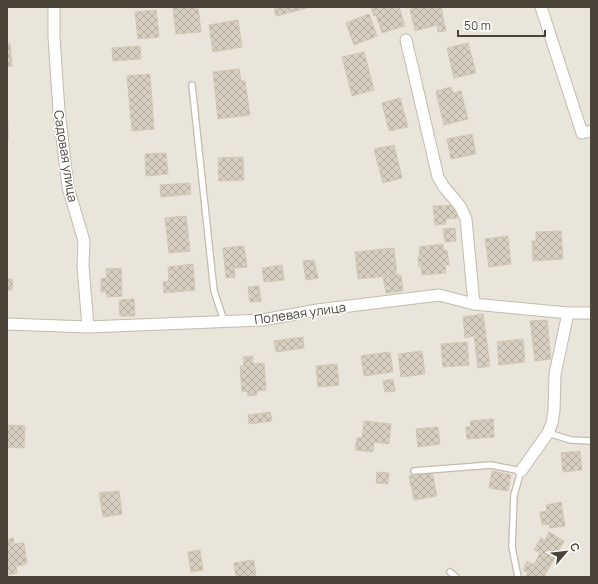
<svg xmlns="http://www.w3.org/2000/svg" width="598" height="584" viewBox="0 0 598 584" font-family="Manrope,sans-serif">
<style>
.residential{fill:#eae5da}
.building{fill:url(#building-cross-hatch);stroke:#d3c7b4}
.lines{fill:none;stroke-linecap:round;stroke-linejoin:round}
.lane-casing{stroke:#c2bbae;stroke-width:8}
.street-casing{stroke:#c2bbae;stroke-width:13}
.lane{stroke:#fff;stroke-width:5.5}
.street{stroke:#fff;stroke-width:11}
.labels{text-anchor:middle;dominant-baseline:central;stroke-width:3;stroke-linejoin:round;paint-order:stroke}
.street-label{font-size:13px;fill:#4b4439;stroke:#fff}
</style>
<defs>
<pattern id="building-cross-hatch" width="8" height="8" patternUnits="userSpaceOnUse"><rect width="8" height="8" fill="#d8cfc1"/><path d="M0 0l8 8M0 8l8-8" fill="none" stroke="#b1aa9e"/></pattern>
</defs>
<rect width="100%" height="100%" fill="#f6f3ec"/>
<path class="residential" d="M7 7H591V577H7Z"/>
<path class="building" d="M181 7H198L201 32 176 34 173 8Z
M274 7H307V8L276 16Z
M371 7H399L405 26 382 33 376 15 374 16Z
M419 7H441L446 31 438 32 437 25 415 31 410 9Z
M156 10 159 37 138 39 135 12Z
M369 14 377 36 354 45 346 23Z
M238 20 242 47 213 52 209 25Z
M10 43 12 66 7 67V44Z
M468 43 476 73 454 78 447 48Z
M140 46 141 59 113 61 112 48Z
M364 52 374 90 352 96 342 57Z
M239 69 241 81H245L250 115 218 119 213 72Z
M150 74 154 129 132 131 127 76Z
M451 87 453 93 461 91 468 119 444 125 436 91Z
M400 98 408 127 389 131 382 103Z
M7 121H8V141H7Z
M472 134 476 154 451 159 447 139Z
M394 145 402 178 383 183 374 149Z
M166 153 168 174 146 176 145 154Z
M243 157 244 180 219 181 218 158Z
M190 183 191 194 161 197 160 185Z
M456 205 457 218 446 219V224L435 225 433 206Z
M186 216 190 251 169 253 165 218Z
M455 228 456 241 445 242 443 229Z
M561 231 563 259 533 261 532 241H536V232Z
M508 236 511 264 489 267 485 239Z
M443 244 444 251 447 250 449 265H445L446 273 422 275 421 266 419 267 418 256H420L419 247Z
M244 246 247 267 234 268 235 277 226 278 223 248Z
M394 248 397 275 358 279 355 252Z
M314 260 318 278 306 280 303 261Z
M193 264 195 290 164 293 163 282 169 281 168 267Z
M282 265 284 280 264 282 262 268Z
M121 268 122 296 107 297 106 292H101V279L107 278 106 269Z
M401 275 403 291 386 293 383 277Z
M7 279H13L12 290H7Z
M259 286 261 301 250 302 248 287Z
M134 299 135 316H120L119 300Z
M483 314 490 366 478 368 474 336 465 338 463 317Z
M547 320 551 359 535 361 530 321Z
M303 337 304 348 276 352 274 341Z
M523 339 525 362 499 365 497 342Z
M467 342 469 365 443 367 441 344Z
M422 351 425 374 401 377 398 354Z
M390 352 393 372 364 376 361 356Z
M253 356V364L264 363 266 390 257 391V395L248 396 247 391 242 392 240 366H244L243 357Z
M337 364 339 385 318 387 316 366Z
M393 379 395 391 385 392 383 381Z
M270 412 272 421 249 424 248 415Z
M493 419 494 437 467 439 466 427H471L470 421Z
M364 421 391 424 389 444 374 442 373 452 355 450 357 438H362Z
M7 425 25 426 24 448 7 447Z
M438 427 440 444 418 447 416 429Z
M580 451 582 470 563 472 561 453Z
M492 471 511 475 508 491 489 488Z
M377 472 389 473 388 484 376 483Z
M432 472 437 496 414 500 409 476Z
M119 491 122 514 103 517 99 493Z
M561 502 565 526 550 528 549 524 542 525 540 512 547 511 546 505Z
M549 532 564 541 544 577H526L528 573 523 570 527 561 534 565 540 553 534 550 541 538 545 540Z
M13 538 14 544 24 543 27 564 16 566 17 573 7 575V539Z
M200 550 203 570 191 572 188 552Z
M254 560 256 577H236L234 563Z"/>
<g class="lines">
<g class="lane-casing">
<path id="lane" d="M192 85 214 291 224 321
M548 433 571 440 591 441
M414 471 491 465 521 471 514 495 512 547 518 577
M450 572 456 577"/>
</g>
<g class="street-casing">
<path id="street" d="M54 7V37L59 111 68 187 84 241 83 266 88 327
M541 7 582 133 591 131
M406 40 438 177 444 187 460 206 466 219 474 304
M7 324 88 327 262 320 317 310 439 295 474 304 568 313H591
M521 471 548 433 552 423 554 411 555 374 568 313"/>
</g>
<use href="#lane" class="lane"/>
<use href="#street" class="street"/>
</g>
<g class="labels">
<g class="street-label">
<text transform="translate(66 156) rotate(81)">Садовая улица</text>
<text transform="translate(300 313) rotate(-8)">Полевая улица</text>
</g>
</g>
<rect width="598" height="584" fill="none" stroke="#4b4439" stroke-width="16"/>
<g transform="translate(566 552) rotate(62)" stroke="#ffffff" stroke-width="3" paint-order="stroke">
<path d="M0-3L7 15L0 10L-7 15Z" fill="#4b4439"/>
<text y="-6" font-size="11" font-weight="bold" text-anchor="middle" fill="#4b4439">С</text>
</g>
<path d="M458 30v6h87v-6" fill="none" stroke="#4b4439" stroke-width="2"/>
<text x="464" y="30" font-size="12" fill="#4b4439" stroke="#ffffff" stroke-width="3" paint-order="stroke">50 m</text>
</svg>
